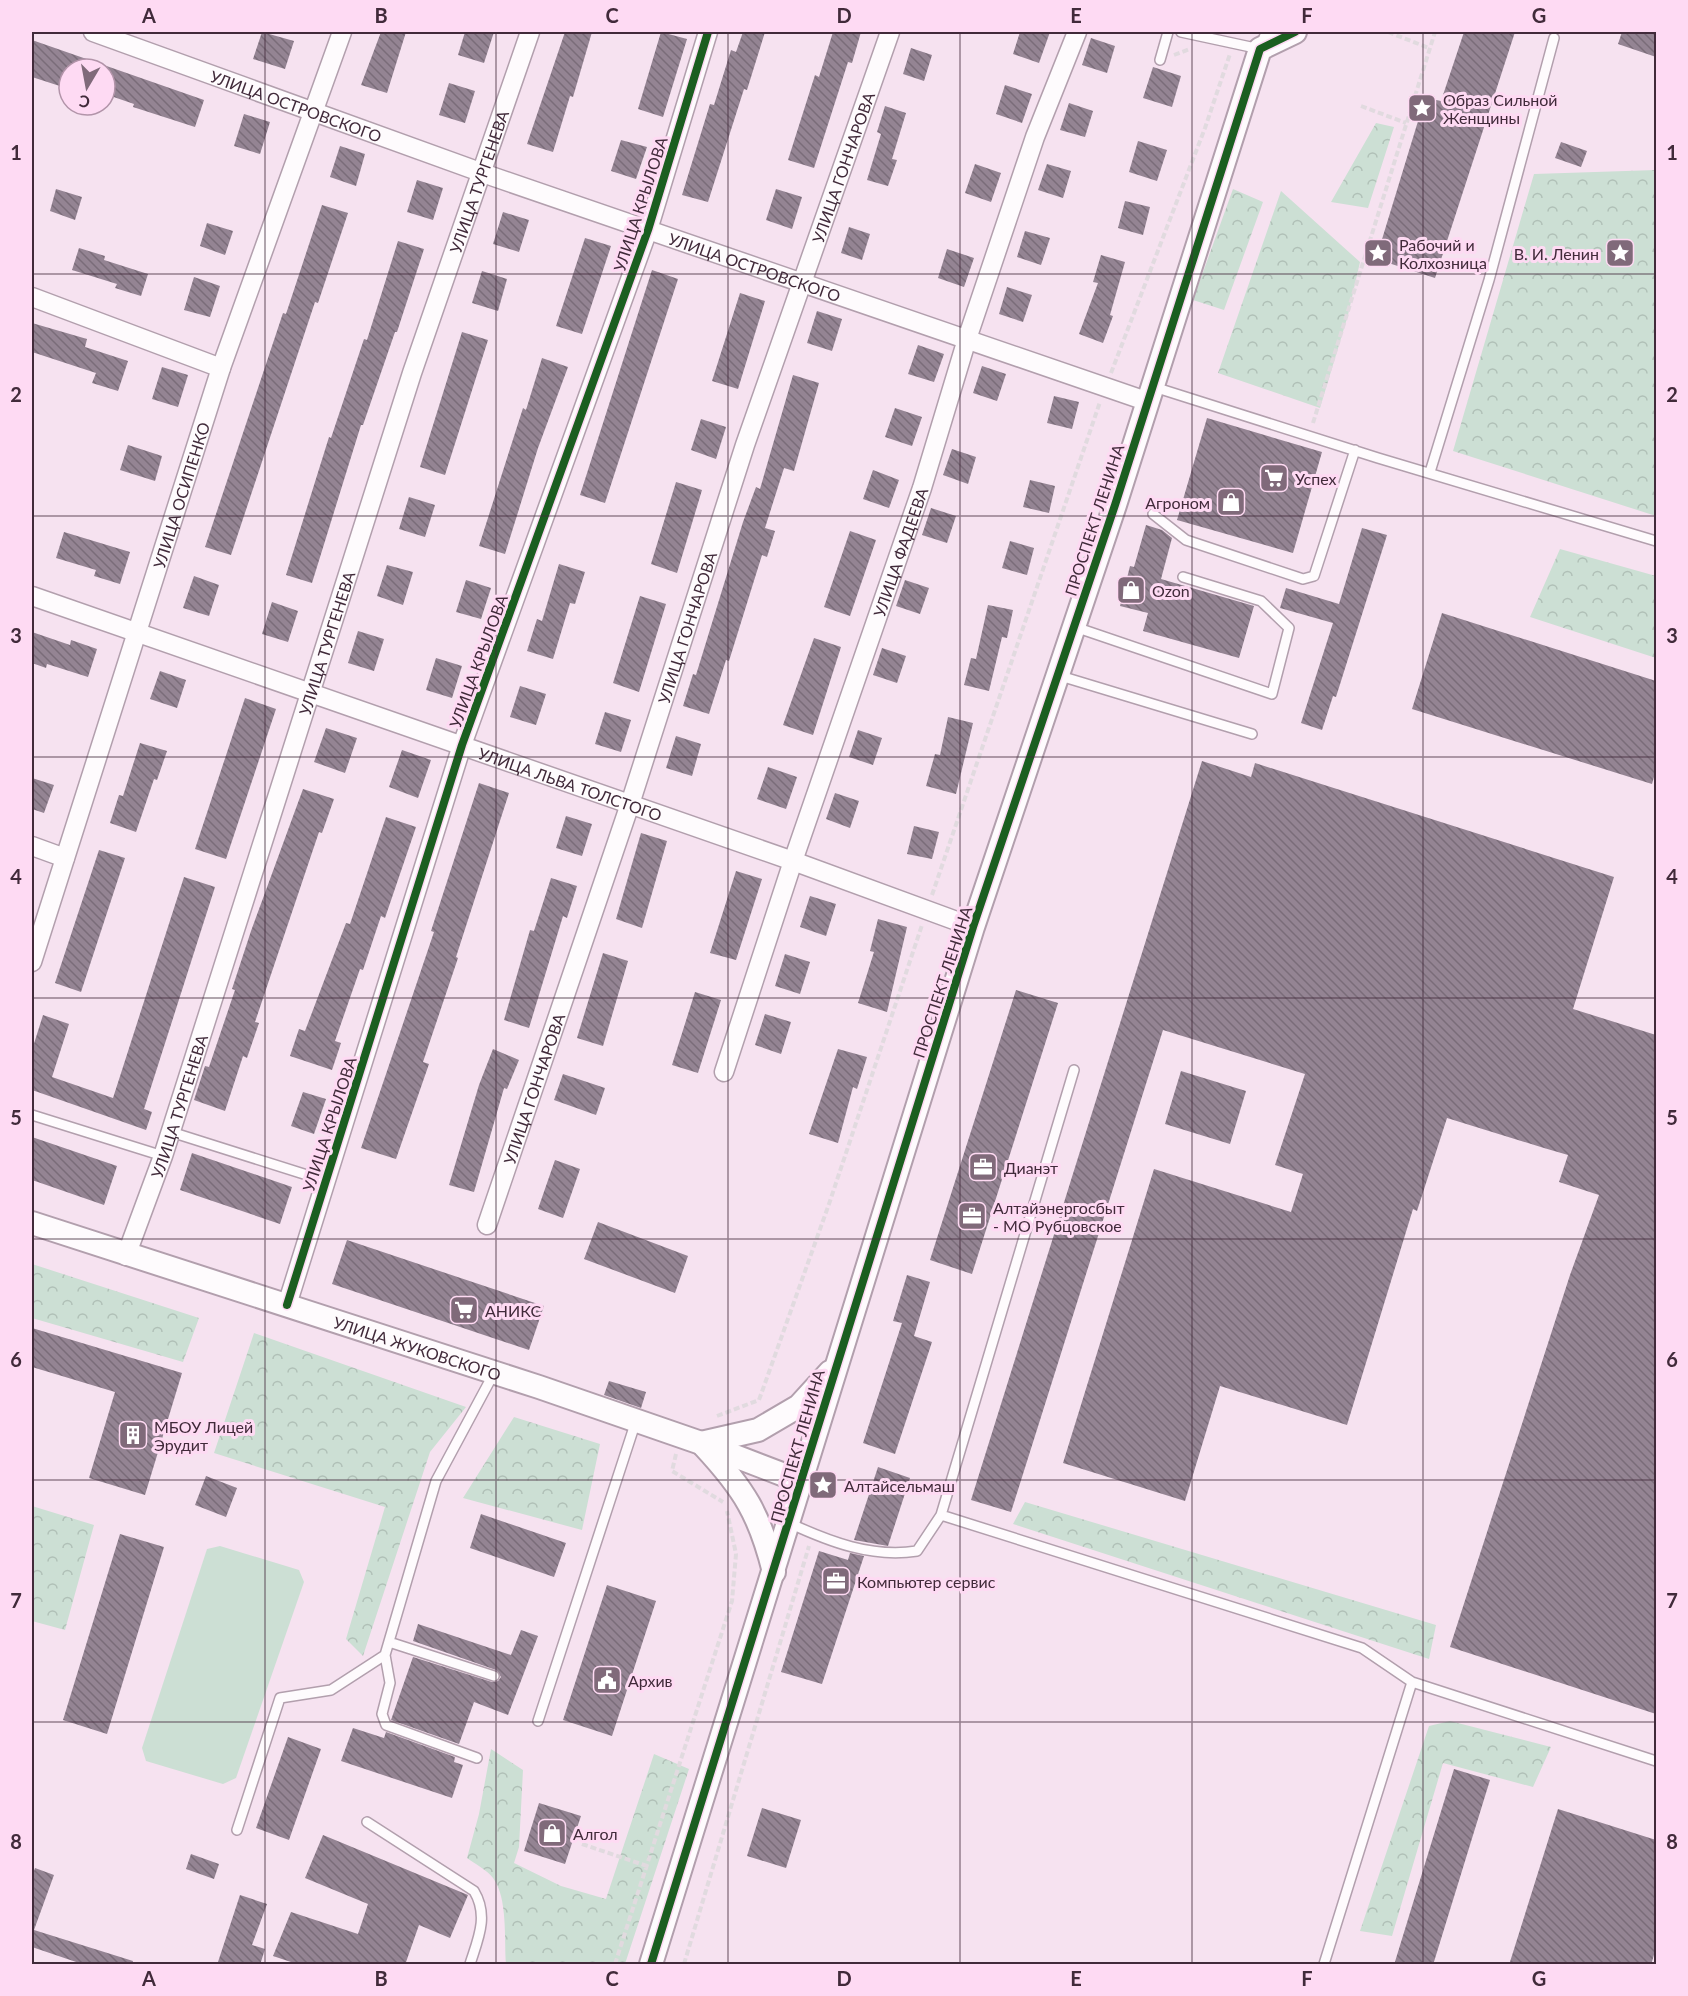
<svg xmlns="http://www.w3.org/2000/svg" width="1688" height="1996" viewBox="0 0 1688 1996" font-family="Lato,sans-serif">
<style>
.forest{fill:url(#forest-crowns)}
.pitch{fill:#ccdfd4}
.building{fill:url(#building-back-hatch)}
.lines{fill:none;stroke-linecap:round;stroke-linejoin:round}
.service-casing{stroke:#b29fad;stroke-width:12}
.minor-casing{stroke:#b29fad;stroke-width:21}
.tertiary-casing{stroke:#b29fad;stroke-width:26}
.path{stroke:#e1dadf;stroke-width:4;stroke-dasharray:6 3;stroke-linecap:butt}
.service{stroke:#fefbfd;stroke-width:9}
.minor{stroke:#fefbfd;stroke-width:18}
.tertiary{stroke:#fefbfd;stroke-width:22}
.cycleway-casing{stroke:#fedaf3;stroke-width:11}
.cycleway{stroke:#1b5e20;stroke-width:8}
.grid{fill:none;stroke:#412a3a;stroke-width:1.5;stroke-opacity:0.55}
.labels{text-anchor:middle;dominant-baseline:central;stroke-width:6;stroke-linejoin:round;paint-order:stroke}
.poi-label{font-size:16px;fill:#412a3a;stroke:#fedaf3;text-anchor:start}
.street-label{font-size:16px;fill:#412a3a;stroke:#fedaf3}
.neatline{fill:none;stroke:#412a3a;stroke-width:2}
.grid-label{font-size:20px;text-anchor:middle;font-weight:bold;fill:#412a3a}
</style>
<defs>
<pattern id="forest-crowns" width="20" height="18" patternUnits="userSpaceOnUse" patternTransform="scale(1.5)"><rect width="20" height="18" fill="#ccdfd4"/><path d="M2 6a3 3 0 1 1 6 0M12 15a3 3 0 1 1 6 0" fill="none" stroke="#b0c0b7"/></pattern>
<pattern id="building-back-hatch" width="6" height="6" patternUnits="userSpaceOnUse" patternTransform="scale(1.5)"><rect width="6" height="6" fill="#948493"/><path d="M-1 5l2 2M0 0l6 6M5-1l2 2" fill="none" stroke="#7a6c79"/></pattern>
</defs>
<rect width="100%" height="100%" fill="#f6e2f0"/>
<path class="forest" d="M1376 123 1394 127 1368 208 1331 202Z
M1656 170V516L1453 451 1534 174Z
M1233 189 1263 202 1224 310 1193 300Z
M1281 191 1360 262 1348 315 1320 408 1218 373Z
M1560 549 1656 576V658L1530 617Z
M32 1264 199 1318 183 1362 32 1318Z
M254 1333 466 1407 430 1452 363 1656 346 1639 385 1507 214 1453Z
M514 1417 600 1444 582 1530 463 1498Z
M1025 1502 1436 1625 1429 1659 1013 1524Z
M32 1506 94 1525 65 1630 32 1621Z
M1450 1721 1551 1747 1533 1787 1443 1763 1392 1936 1360 1931 1429 1726Z
M491 1749 523 1770 519 1847 514 1863 561 1886 606 1899 654 1754 689 1769 625 1964H506C504 1939 508 1898 493 1878 487 1870 475 1864 467 1858L479 1814Z"/>
<path class="pitch" d="M220 1546 299 1570 304 1582 236 1778 223 1784 146 1761 142 1748 207 1549Z"/>
<path class="building" d="M262 32 294 41 285 69 253 59Z
M381 32H406L387 93 361 85Z
M465 32H494L484 63 458 55Z
M565 32H592L573 97 570 96 553 152 527 144Z
M661 32 687 39 663 117 638 109Z
M743 32H765L747 90 744 89 708 202 682 195 710 104 714 105 731 50 736 52Z
M833 32H861L852 63 848 62 814 168 788 160 815 75 819 77Z
M1020 32H1050L1039 63 1013 54Z
M1464 32H1515L1435 278 1376 259 1422 108 1427 98 1441 101Z
M1622 32H1656V57L1618 44Z
M1091 38 1115 46 1107 73 1082 65Z
M32 40 204 100 195 127 133 107 134 104 105 94V69H69V89L32 77Z
M911 48 932 55 924 81 903 74Z
M1153 67 1181 76 1172 107 1143 98Z
M449 83 475 91 465 123 439 115Z
M1005 85 1032 94 1022 123 996 114Z
M1069 103 1093 111 1085 137 1060 130Z
M885 106 906 113 892 159 897 160 888 186 867 180 881 134 877 132Z
M244 114 270 122 260 154 234 146Z
M621 140 647 147 636 179 611 171Z
M1138 141 1167 150 1157 181 1129 172Z
M1561 142 1587 151 1581 167 1555 158Z
M340 146 365 154 356 186 330 177Z
M975 164 1001 173 991 202 965 193Z
M1047 164 1071 171 1063 198 1038 190Z
M417 180 443 188 433 220 407 212Z
M56 189 82 197 75 220 50 211Z
M776 189 802 197 792 229 766 220Z
M1125 201 1150 207 1143 235 1118 228Z
M322 205 348 213 318 303 315 302 231 555 205 547 283 313 286 314Z
M503 212 529 220 519 252 493 244Z
M207 223 233 231 225 255 200 246Z
M849 227 870 234 862 260 841 253Z
M1025 231 1050 238 1041 265 1017 257Z
M585 238 611 246 582 334 556 326Z
M398 241 424 249 397 332H395L363 425H361L312 583 286 575 329 437 331 438 364 339 367 340Z
M79 248 105 256 104 260 148 274 141 296 115 288 117 284 72 270Z
M947 249 974 258 964 287 938 278Z
M1101 255 1125 262 1110 315 1113 316 1103 343 1079 334 1098 283 1093 282Z
M652 270 678 279 605 503 580 495Z
M482 271 507 279 498 311 472 303Z
M194 277 220 286 210 317 184 310Z
M1007 287 1032 295 1023 322 999 314Z
M740 293 765 301 738 389 712 381Z
M817 311 842 319 832 351 807 343Z
M32 323 87 339 85 347 128 361 118 391 92 383 96 373 32 352Z
M462 332 488 340 445 475 420 467Z
M918 345 944 354 934 382 908 374Z
M542 358 568 367 538 448 505 554 479 546 523 408 526 410Z
M982 366 1006 374 997 401 973 393Z
M162 367 188 375 178 407 152 399Z
M793 375 819 383 794 471 784 468 765 528 775 531 767 557 762 555 729 661 726 660 709 714 683 706 693 674 696 675 743 522 756 487 760 489Z
M1054 396 1079 402 1072 429 1047 423Z
M895 408 922 417 912 446 885 437Z
M1207 418 1322 452 1293 553 1177 520Z
M701 419 726 427 716 459 691 450Z
M128 445 162 456 155 481 120 470Z
M952 449 976 457 968 484 943 475Z
M873 470 899 480 889 508 863 499Z
M1030 480 1055 486 1049 513 1023 507Z
M676 482 702 490 677 573 651 564Z
M409 497 435 505 425 537 399 529Z
M931 508 956 516 947 543 922 535Z
M1146 525 1162 530 1172 538 1161 579 1254 606 1239 658 1143 631 1148 613 1120 606 1130 566 1134 567Z
M1362 528 1387 535 1336 697 1333 696 1322 730 1301 723 1333 623 1280 608 1286 588 1339 604Z
M850 531 876 540 850 616 824 607Z
M64 532 130 552 120 584 94 576 96 570 56 558Z
M1010 541 1034 548 1027 575 1002 568Z
M559 564 585 572 575 604 570 603 553 659 527 651 537 619 542 621Z
M387 565 413 572 403 605 377 596Z
M194 576 219 585 209 616 183 608Z
M466 580 491 588 481 619 456 612Z
M905 580 929 588 920 614 896 606Z
M640 596 666 604 639 692 613 683Z
M272 602 298 611 288 642 262 634Z
M988 605 1013 610 1007 638 1002 637 989 691 964 685 971 658 976 659Z
M1442 613 1656 681V770L1652 784 1412 709Z
M358 631 384 639 374 671 348 663Z
M32 632 70 645 71 640 97 649 88 677 47 664 46 668 32 663Z
M814 638 841 647 813 735 783 725Z
M882 648 906 656 897 683 873 675Z
M436 658 462 666 452 698 426 690Z
M160 671 186 680 177 708 150 699Z
M520 686 546 694 536 725 510 717Z
M245 698 276 709 226 859 195 849Z
M605 712 631 720 621 752 595 744Z
M948 717 973 723 956 794 926 786 935 754 940 755Z
M326 728 357 738 345 773 314 762Z
M858 730 882 738 873 765 849 757Z
M676 736 701 744 692 776 666 768Z
M140 743 167 751 157 780 154 779 136 832 110 823 119 795 123 796Z
M402 750 431 760 418 798 389 787Z
M1202 761 1251 777 1255 763 1614 877 1573 1009 1656 1035V1714L1450 1647 1570 1275 1599 1195 1559 1182 1568 1155 1544 1148 1447 1118 1417 1211 1413 1209 1347 1425 1220 1386 1185 1501 1063 1463 1154 1169 1291 1212 1303 1174 1275 1165 1305 1074 1163 1030 1011 1512 971 1500Z
M768 767 797 777 786 809 757 799Z
M32 778 54 785 44 813 32 809Z
M479 783 509 793 456 957 458 958 423 1062 429 1064 396 1159 361 1148 434 932 431 931Z
M303 789 334 799 322 833 319 832 255 1022 259 1023 247 1058 243 1056 225 1111 194 1100 205 1066 209 1067 235 990 232 989 251 931Z
M835 793 859 801 850 828 826 819Z
M566 816 592 824 582 856 556 848Z
M386 817 416 827 385 918 381 916 363 970 360 969 335 1041 341 1043 332 1070 290 1056 299 1029 305 1031 346 923 350 924Z
M914 826 939 832 932 859 907 854Z
M641 833 667 841 642 928 616 919Z
M99 850 125 858 81 992 55 983Z
M736 871 762 879 736 960 710 953Z
M184 877 215 887 144 1109 152 1112 146 1130 32 1090V1050L43 1015 69 1024 52 1077 113 1098Z
M551 878 577 886 567 918 563 916 529 1028 504 1020 530 930 534 931Z
M810 896 836 904 826 936 800 927Z
M878 919 907 927 887 1012 858 1003 874 952 870 951Z
M603 953 628 961 603 1046 577 1038Z
M785 954 810 962 800 994 775 986Z
M1016 990 1058 1003 972 1274 930 1260Z
M695 992 721 1000 698 1073 672 1065Z
M765 1014 791 1022 781 1054 755 1045Z
M493 1049 519 1060 507 1089 504 1088 474 1192 449 1185 479 1085Z
M838 1049 867 1057 857 1089 853 1087 838 1143 809 1134Z
M1181 1071 1246 1091 1230 1144 1165 1124Z
M563 1074 605 1088 596 1115 554 1100Z
M303 1092 326 1099 314 1134 291 1126Z
M32 1137 117 1166 104 1205 32 1180Z
M192 1153 292 1187 280 1224 180 1190Z
M555 1160 580 1169 563 1218 538 1209Z
M598 1222 688 1256 675 1293 584 1259Z
M347 1240 544 1306 529 1350 332 1284Z
M907 1275 930 1282 914 1336 932 1342 895 1454 863 1443 902 1323 893 1321Z
M32 1328 182 1373 145 1495 89 1478 115 1392 32 1367Z
M609 1381 646 1392 641 1408 604 1395Z
M878 1467 910 1478 888 1546 854 1540Z
M206 1476 237 1488 226 1517 195 1505Z
M481 1514 566 1543 554 1577 470 1548Z
M120 1534 164 1547 107 1734 63 1720Z
M819 1551 848 1560 850 1553 864 1556 822 1684 781 1672Z
M607 1585 656 1601 612 1736 563 1720Z
M418 1624 511 1655 521 1630 538 1636 508 1715 474 1702 459 1744 391 1720 413 1657 492 1682 498 1681 501 1677 496 1670 413 1641Z
M353 1728 384 1738 386 1732 455 1757 454 1762 463 1765 452 1798 341 1761Z
M288 1737 321 1749 289 1840 256 1828Z
M1454 1769 1490 1780 1433 1965H1394Z
M539 1803 581 1816 565 1864 524 1851Z
M762 1808 801 1820 786 1868 747 1856Z
M1558 1809 1656 1840V1948L1651 1965H1509Z
M323 1835 468 1895 450 1938 419 1925 405 1965H300L273 1956 291 1912 358 1934 368 1904 305 1878Z
M191 1854 219 1864 214 1879 186 1869Z
M35 1868 54 1875 34 1930 133 1961 132 1965H85L32 1947V1877Z
M240 1895 267 1904 252 1945 265 1949 260 1965H217Z"/>
<g class="lines">
<g class="service-casing">
<path id="service" d="M1181 32 1260 49 1266 32
M1160 60 1168 32
M1154 387 1378 458 1656 541
M1430 472 1489 280 1554 38
M1153 514 1186 540 1303 579 1314 576 1355 450
M1075 627 1272 694 1289 628 1261 601 1183 577
M1057 675 1252 734
M32 1115 163 1156
M171 1132 326 1181
M941 1515 1362 1648 1412 1682
M789 1523C830 1542 872 1558 917 1551L941 1515 1074 1070
M389 1642 494 1676
M385 1655 390 1683 382 1714 386 1725 477 1758
M538 1721 636 1421
M367 1822 474 1891C489 1916 478 1939 470 1964
M237 1830 280 1698 331 1690 385 1655 436 1481 494 1373
M1324 1964 1412 1682 1656 1761"/>
</g>
<g class="minor-casing">
<g id="minor">
<path id="s1" d="M93 32 494 177 1146 401"/>
<path d="M32 297 221 368"/>
<path id="s2" d="M32 596 793 861 973 927"/>
<path d="M32 846 65 858"/>
<path id="s3" d="M32 962 221 368 342 32"/>
<path id="s4" d="M724 1072 793 861 922 488 967 339 1035 137 1077 32"/>
<path id="s5" d="M487 1225 630 804 745 445 890 32"/>
<path id="s6" d="M126 1256 163 1156 412 373 530 32"/>
<path d="M287 1305 462 745 648 230 708 32"/>
</g>
</g>
<g class="tertiary-casing">
<g id="tertiary">
<path id="s7" d="M32 1223 539 1387 701 1443 800 1481"/>
<path d="M701 1443 758 1430 799 1406 830 1372"/>
<path d="M704 1446C744 1489 760 1515 774 1572"/>
<path d="M651 1964 973 927 1115 505 1260 49 1295 32"/>
</g>
</g>
<path class="path" d="M1388 32 1429 48
M1174 55 1190 49
M1361 106 1406 123
M1111 373 1205 128 1230 54
M1313 423 1435 32
M932 895 1100 402
M717 1416 759 1400 829 1204 922 925
M676 1454 672 1471 723 1502
M582 1844 647 1866
M615 1964 732 1601 736 1554 727 1511
M684 1964 809 1546"/>
<use href="#service" class="service"/>
<use href="#minor" class="minor"/>
<use href="#tertiary" class="tertiary"/>
<g class="cycleway-casing">
<path id="cycleway" d="M287 1305 462 745 648 230 708 32
M651 1964 973 927 1115 505 1260 49 1295 32"/>
</g>
<use href="#cycleway" class="cycleway"/>
</g>
<path class="grid" d="M265 32V1964M496 32V1964M728 32V1964M960 32V1964M1192 32V1964M1423 32V1964M32 274H1656M32 516H1656M32 757H1656M32 998H1656M32 1239H1656M32 1480H1656M32 1722H1656"/>
<defs>
<g id="sight-square" transform="scale(1.5)"><rect x="-9" y="-9" width="18" height="18" rx="4" fill="#806a7a" stroke="#fedaf3"/><path d="M0-6L1.8-2.2L6-1.7L2.9 1.2L3.7 5.4L0 3.3L-3.7 5.4L-2.9 1.2L-6-1.7L-1.8-2.2Z" fill="#fff"/></g>
<g id="supermarket-square" transform="scale(1.5)"><rect x="-9" y="-9" width="18" height="18" rx="4" fill="#806a7a" stroke="#fedaf3"/><path d="M-6-5.5h2.5l.6 2H6L4.5 2H-2.5L-4.4-4H-6ZM-1.5 3.2a1.3 1.3 0 1 0 .1 0ZM3 3.2a1.3 1.3 0 1 0 .1 0Z" fill="#fff"/></g>
<g id="shop-square" transform="scale(1.5)"><rect x="-9" y="-9" width="18" height="18" rx="4" fill="#806a7a" stroke="#fedaf3"/><path d="M-5-2.5h2.3a2.7 3.5 0 0 1 5.4 0H5L5.5 6h-11ZM-1.5-2.5h3a1.5 2.3 0 0 0-3 0Z" fill="#fff"/></g>
<g id="office-square" transform="scale(1.5)"><rect x="-9" y="-9" width="18" height="18" rx="4" fill="#806a7a" stroke="#fedaf3"/><path d="M-6-3h4V-5.5h4V-3h4V5H-6ZM-1-4.5V-3h2v-1.5ZM-6 0V1H6V0Z" fill="#fff"/></g>
<g id="building-square" transform="scale(1.5)"><rect x="-9" y="-9" width="18" height="18" rx="4" fill="#806a7a" stroke="#fedaf3"/><path d="M-4-6H4V6H1V3H-1V6H-4ZM-2.5-4.3h1.7v1.8h-1.7ZM.8-4.3h1.7v1.8H.8ZM-2.5-1h1.7V.8h-1.7ZM.8-1h1.7V.8H.8Z" fill="#fff"/></g>
<g id="civic-square" transform="scale(1.5)"><rect x="-9" y="-9" width="18" height="18" rx="4" fill="#806a7a" stroke="#fedaf3"/><path d="M-.6-6.5H3V-4.5H.6V-3L4-1V1h2V6H-6V1h2V-1L-.6-3ZM-1.2 2.5V6h2.4V2.5Z" fill="#fff"/></g>
</defs>
<g fill-rule="evenodd">
<use href="#sight-square" x="1422" y="108"/>
<use href="#sight-square" x="1378" y="253"/>
<use href="#sight-square" x="1620" y="253"/>
<use href="#supermarket-square" x="1274" y="478"/>
<use href="#shop-square" x="1231" y="502"/>
<use href="#shop-square" x="1131" y="590"/>
<use href="#office-square" x="983" y="1167"/>
<use href="#office-square" x="972" y="1216"/>
<use href="#supermarket-square" x="464" y="1310"/>
<use href="#building-square" x="133" y="1435"/>
<use href="#sight-square" x="823" y="1485"/>
<use href="#office-square" x="836" y="1581"/>
<use href="#civic-square" x="607" y="1680"/>
<use href="#shop-square" x="552" y="1833"/>
</g>
<g class="labels">
<g class="poi-label">
<text x="1443" y="99">Образ Сильной<tspan x="1443" dy="18">Женщины</tspan></text>
<text x="1399" y="244">Рабочий и<tspan x="1399" dy="18">Колхозница</tspan></text>
<text x="1599" y="253" text-anchor="end">В. И. Ленин</text>
<text x="1295" y="478">Успех</text>
<text x="1210" y="502" text-anchor="end">Агроном</text>
<text x="1152" y="590">Ozon</text>
<text x="1004" y="1167">Дианэт</text>
<text x="993" y="1207">Алтайэнергосбыт<tspan x="993" dy="18">- МО Рубцовское</tspan></text>
<text x="485" y="1310">АНИКС</text>
<text x="154" y="1426">МБОУ Лицей<tspan x="154" dy="18">Эрудит</tspan></text>
<text x="844" y="1485">Алтайсельмаш</text>
<text x="857" y="1581">Компьютер сервис</text>
<text x="628" y="1680">Архив</text>
<text x="573" y="1833">Алгол</text>
</g>
<g class="street-label">
<text stroke="none"><textPath href="#s1" startOffset="216">УЛИЦА ОСТРОВСКОГО</textPath></text>
<text stroke="none"><textPath href="#s5" startOffset="1116">УЛИЦА ГОНЧАРОВА</textPath></text>
<text stroke="none"><textPath href="#s6" startOffset="1131">УЛИЦА ТУРГЕНЕВА</textPath></text>
<text transform="translate(640 204) rotate(-72)">УЛИЦА КРЫЛОВА</text>
<text stroke="none"><textPath href="#s1" startOffset="702">УЛИЦА ОСТРОВСКОГО</textPath></text>
<text stroke="none"><textPath href="#s3" startOffset="490">УЛИЦА ОСИПЕНКО</textPath></text>
<text transform="translate(1094 520) rotate(-72)">ПРОСПЕКТ ЛЕНИНА</text>
<text stroke="none"><textPath href="#s4" startOffset="549">УЛИЦА ФАДЕЕВА</textPath></text>
<text stroke="none"><textPath href="#s5" startOffset="630">УЛИЦА ГОНЧАРОВА</textPath></text>
<text stroke="none"><textPath href="#s6" startOffset="645">УЛИЦА ТУРГЕНЕВА</textPath></text>
<text transform="translate(478 661) rotate(-70)">УЛИЦА КРЫЛОВА</text>
<text stroke="none"><textPath href="#s2" startOffset="570">УЛИЦА ЛЬВА ТОЛСТОГО</textPath></text>
<text transform="translate(942 982) rotate(-72)">ПРОСПЕКТ ЛЕНИНА</text>
<text stroke="none"><textPath href="#s5" startOffset="144">УЛИЦА ГОНЧАРОВА</textPath></text>
<text stroke="none"><textPath href="#s6" startOffset="159">УЛИЦА ТУРГЕНЕВА</textPath></text>
<text transform="translate(329 1124) rotate(-72)">УЛИЦА КРЫЛОВА</text>
<text stroke="none"><textPath href="#s7" startOffset="405">УЛИЦА ЖУКОВСКОГО</textPath></text>
<text transform="translate(797 1446) rotate(-74)">ПРОСПЕКТ ЛЕНИНА</text>
</g>
</g>
<rect width="1688" height="1996" fill="none" stroke="#fedaf3" stroke-width="66"/>
<g transform="translate(87 87) rotate(190)"><circle r="28" fill="#fedaf3" stroke="#b294a9" stroke-width="1.5"/>
<path d="M0-4.5L10 22L0 15L-10 22Z" fill="#806a7a"/>
<text y="-9" font-size="16" font-weight="bold" text-anchor="middle" fill="#412a3a">С</text>
</g>
<rect x="33" y="33" width="1622" height="1930" class="neatline"/>
<g class="grid-label">
<text x="149" y="23">A</text>
<text x="381" y="23">B</text>
<text x="612" y="23">C</text>
<text x="844" y="23">D</text>
<text x="1076" y="23">E</text>
<text x="1307" y="23">F</text>
<text x="1539" y="23">G</text>
<text x="16" y="160">1</text>
<text x="1672" y="160">1</text>
<text x="16" y="402">2</text>
<text x="1672" y="402">2</text>
<text x="16" y="643">3</text>
<text x="1672" y="643">3</text>
<text x="16" y="884">4</text>
<text x="1672" y="884">4</text>
<text x="16" y="1125">5</text>
<text x="1672" y="1125">5</text>
<text x="16" y="1367">6</text>
<text x="1672" y="1367">6</text>
<text x="16" y="1608">7</text>
<text x="1672" y="1608">7</text>
<text x="16" y="1849">8</text>
<text x="1672" y="1849">8</text>
<text x="149" y="1986">A</text>
<text x="381" y="1986">B</text>
<text x="612" y="1986">C</text>
<text x="844" y="1986">D</text>
<text x="1076" y="1986">E</text>
<text x="1307" y="1986">F</text>
<text x="1539" y="1986">G</text>
</g>
</svg>
